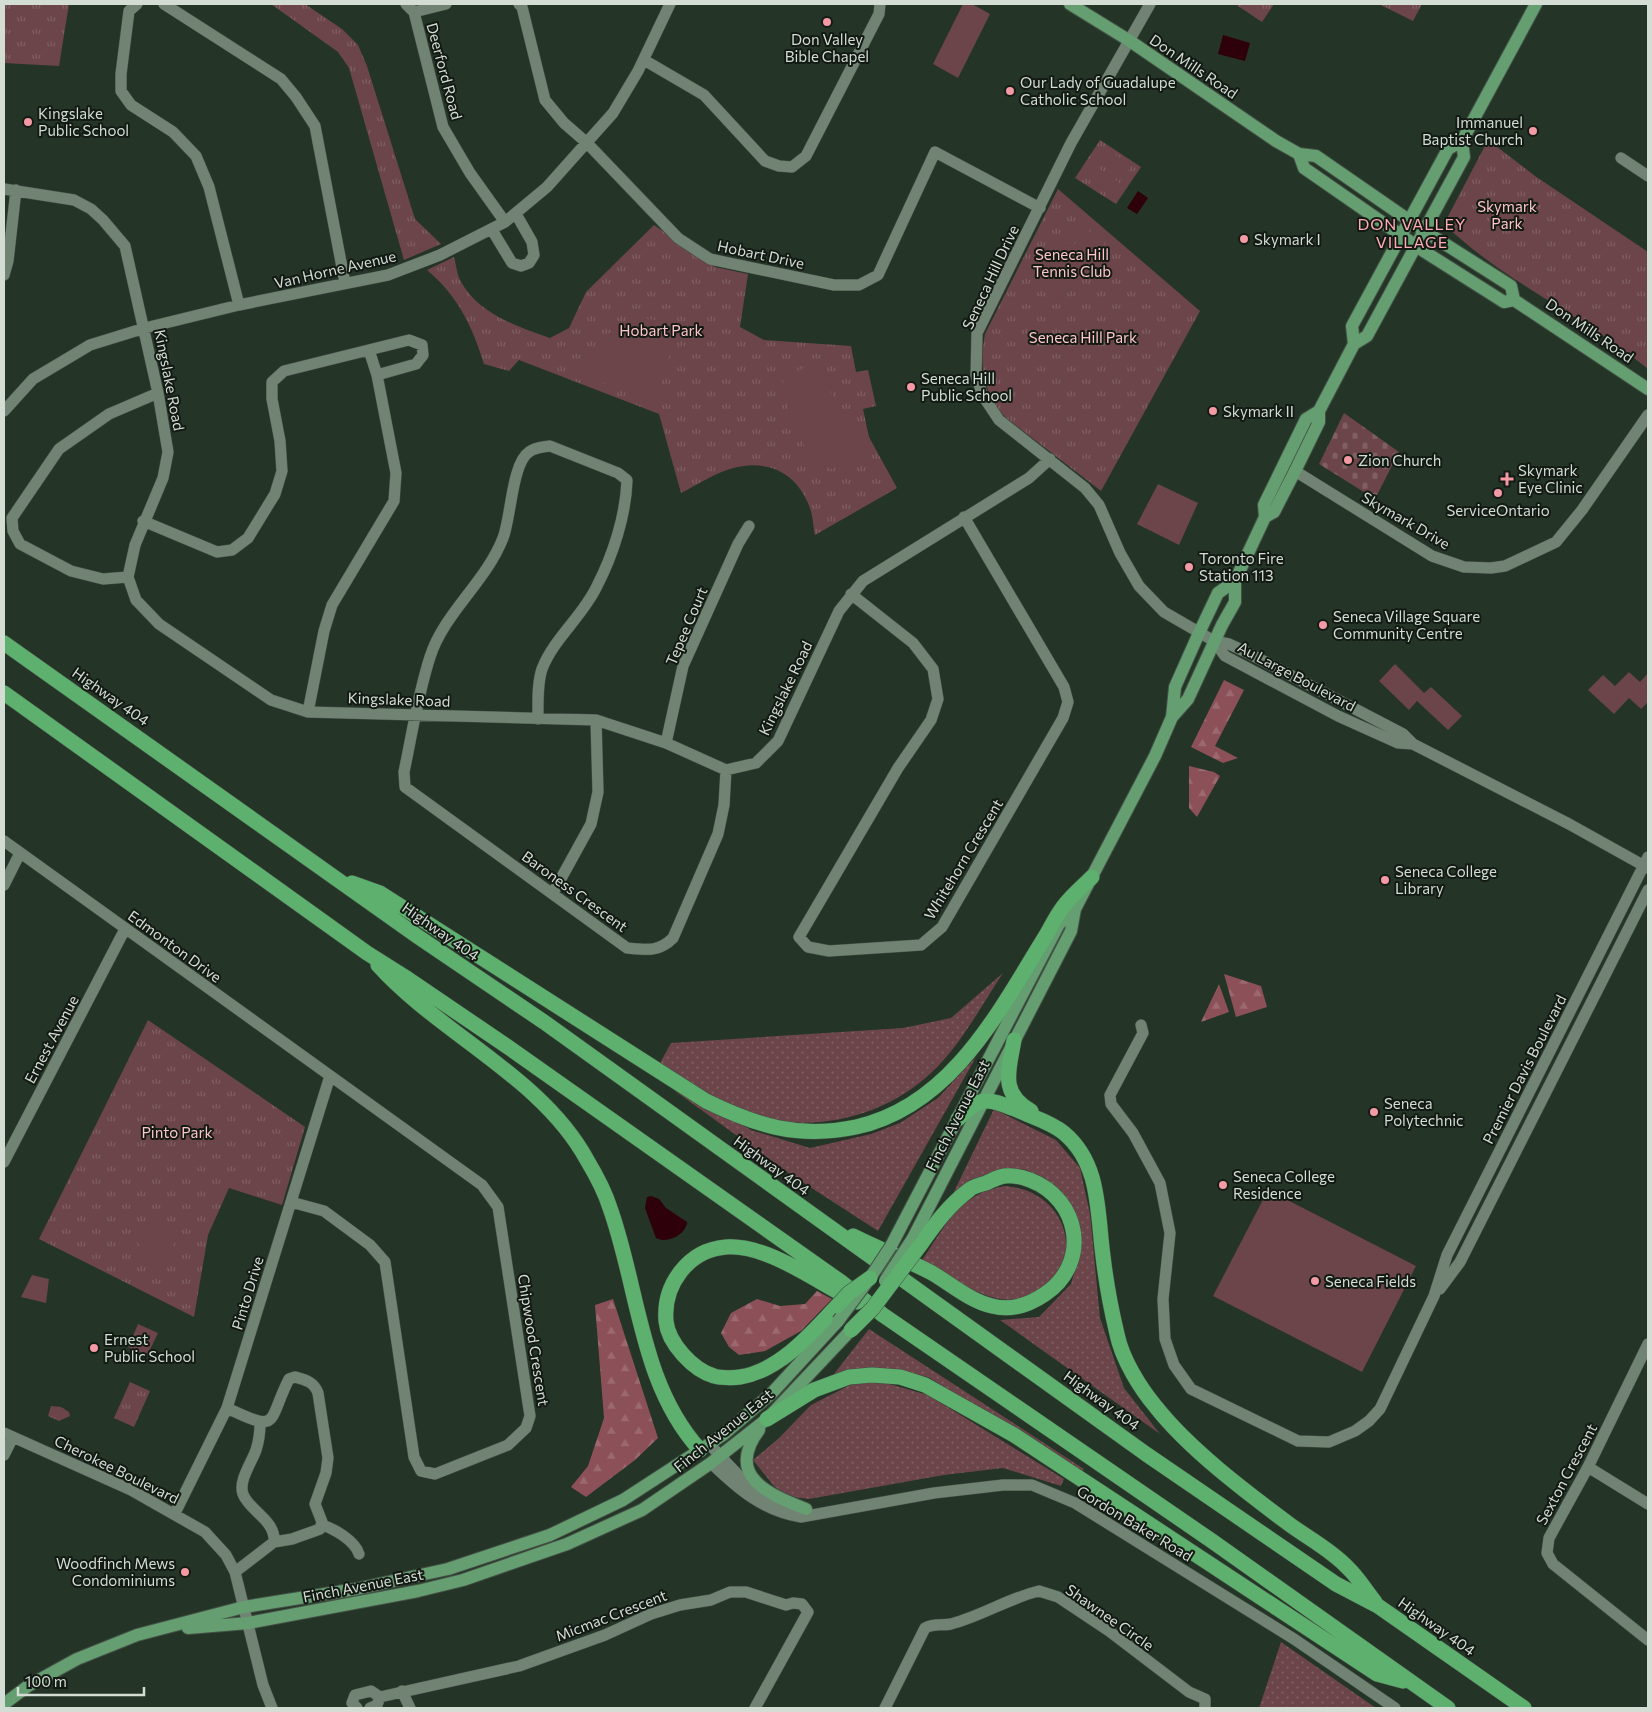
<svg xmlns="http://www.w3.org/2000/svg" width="1652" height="1712" viewBox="0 0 1652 1712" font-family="Commissioner,sans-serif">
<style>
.grass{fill:url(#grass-dots)}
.forest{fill:url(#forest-firs)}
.cemetery{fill:url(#cemetery-stones)}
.park{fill:url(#park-tufts)}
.pitch{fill:#6b4549}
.water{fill:#2e0009}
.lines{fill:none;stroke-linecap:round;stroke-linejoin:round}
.minor-casing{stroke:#445246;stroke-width:12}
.major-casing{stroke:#445246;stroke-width:14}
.highway-casing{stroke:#445246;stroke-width:16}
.minor{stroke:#718373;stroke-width:11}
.major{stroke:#659e70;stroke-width:12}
.highway{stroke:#5db06e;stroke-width:15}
.major-bridge-casing{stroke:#445246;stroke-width:14;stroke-linecap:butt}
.highway-bridge-casing{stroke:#445246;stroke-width:16;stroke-linecap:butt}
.major-bridge{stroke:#659e70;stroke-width:12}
.highway-bridge{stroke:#5db06e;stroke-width:15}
.poi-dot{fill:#f49aa4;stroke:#131a14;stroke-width:2}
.labels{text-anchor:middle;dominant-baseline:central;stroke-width:4;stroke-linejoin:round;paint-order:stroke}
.poi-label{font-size:15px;fill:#d3ddd4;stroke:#131a14;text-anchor:start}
.street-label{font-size:15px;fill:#d3ddd4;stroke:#131a14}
.park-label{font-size:15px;fill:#fdc4c9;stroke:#131a14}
.neighbourhood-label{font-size:16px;letter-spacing:1px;fill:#ffabb3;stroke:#131a14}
</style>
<defs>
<pattern id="grass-dots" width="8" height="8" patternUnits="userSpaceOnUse" patternTransform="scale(1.25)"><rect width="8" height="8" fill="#6b4549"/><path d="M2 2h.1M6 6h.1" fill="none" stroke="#7f5f62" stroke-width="1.8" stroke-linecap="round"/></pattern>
<pattern id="forest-firs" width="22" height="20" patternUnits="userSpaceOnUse" patternTransform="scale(1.25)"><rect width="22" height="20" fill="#8c5058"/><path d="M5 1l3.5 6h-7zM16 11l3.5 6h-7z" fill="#9b696f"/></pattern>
<pattern id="cemetery-stones" width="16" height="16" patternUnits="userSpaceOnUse" patternTransform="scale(1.25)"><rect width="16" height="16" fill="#6b4549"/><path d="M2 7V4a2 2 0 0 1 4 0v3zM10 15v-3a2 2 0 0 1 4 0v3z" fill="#7f5f62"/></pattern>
<pattern id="park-tufts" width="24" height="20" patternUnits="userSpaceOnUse" patternTransform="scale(1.25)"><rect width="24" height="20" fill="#6b4549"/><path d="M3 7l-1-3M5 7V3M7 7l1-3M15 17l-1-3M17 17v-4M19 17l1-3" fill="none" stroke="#7f5f62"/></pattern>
</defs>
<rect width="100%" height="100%" fill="#243427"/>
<path class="grass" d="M1003 973C981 1006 961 1045 932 1072 881 1121 800 1137 735 1109 709 1097 684 1080 659 1065L671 1043 903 1028 951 1018Z
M976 1057 878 1231 790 1174 675 1091 678 1088 751 1130 810 1148 871 1134 900 1123 938 1098Z
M994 1109 1056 1140 1080 1168 1090 1214 1100 1318 1124 1388 1160 1434 1000 1320 1039 1317 1071 1284 1081 1248 1060 1192 1044 1178 1026 1170 1006 1168 970 1180 949 1202Z
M1004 1186C1067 1189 1091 1264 1034 1293 1026 1297 1017 1300 1008 1300 977 1298 948 1275 922 1260 948 1223 956 1196 1004 1186Z
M869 1329 1084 1469 1081 1472 928 1377 893 1370H864L834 1374Z
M872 1379 928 1395 1064 1479 1061 1486 1003 1468 944 1475 809 1499 786 1496 773 1485 753 1460 779 1438 811 1405 850 1385Z
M1281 1642 1376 1708H1259Z"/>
<path class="forest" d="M1224 680 1244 690 1215 746 1238 758 1223 763 1191 747Z
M1189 766 1214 772 1220 776 1197 817 1189 808Z
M1224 974 1261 986 1267 1007 1236 1017Z
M1219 984 1229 1012 1201 1022Z
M817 1291 832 1299 801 1331 765 1351 739 1355 729 1347 721 1333 731 1313 757 1299 780 1306 805 1304Z
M613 1299 658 1438 635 1460 586 1497 571 1487 588 1466 604 1418 595 1305Z"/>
<path class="cemetery" d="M1344 413 1399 452 1375 499 1319 464Z"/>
<path class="park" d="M4 4H69L59 66 4 63Z
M271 4H305L342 29 358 45 367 66 415 219 441 244 404 260 349 68 338 52Z
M1235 4H1274L1262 22Z
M1379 4H1422L1413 21Z
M1100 140 1141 167 1116 204 1075 178Z
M1488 140 1535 176 1648 252V369C1584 316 1504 282 1444 224Z
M1058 189 1200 311 1101 491 1005 417C983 393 979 365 985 334Z
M654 225 715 267 748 274 740 327 764 340 851 346 856 372 868 370 876 406 863 409 869 437 897 488 815 535C813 527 813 516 810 508 797 472 767 458 730 469 713 474 697 485 681 493L659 414 519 360 509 371 484 364C472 326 458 296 427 270L454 257C456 264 457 274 460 280 478 314 516 326 550 338L569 328 586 292Z
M148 1020 305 1127 282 1205 229 1188 208 1235 194 1317 39 1239Z
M130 1382 150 1391 134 1427 114 1418Z
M51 1406 61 1407 69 1412 70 1416 59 1421 48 1416Z"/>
<path class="pitch" d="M963 4H972L990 14 958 78 933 64Z
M1106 149 1132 165 1124 177 1099 160Z
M1095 166 1120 183 1113 195 1087 178Z
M1081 225 1105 244 1097 255 1073 236Z
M1070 240 1094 259 1085 270 1061 251Z
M1058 255 1082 273 1074 284 1050 266Z
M1047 270 1071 288 1062 299 1038 281Z
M646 319 680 323 655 401 580 375C598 339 607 327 646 319Z
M818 363 819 365 824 364 839 421 856 416 869 454 831 469 829 465 811 470 796 415 790 417 782 377Z
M1158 484 1198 503 1179 545 1137 524Z
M1395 664 1424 693 1431 687 1462 716 1448 730 1417 701 1409 710 1379 681Z
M1629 672 1640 682 1648 673V702L1641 709 1629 698 1614 714 1588 690 1603 675 1615 686Z
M1268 1190 1416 1266 1362 1372 1213 1296Z
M157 1221 168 1226 177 1237 164 1268 143 1255 138 1243 144 1225Z
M32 1275 49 1279 46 1303 21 1297Z
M138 1324 158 1333 147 1356 128 1347Z"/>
<path class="water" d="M1223 35 1250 43 1245 61 1218 54Z
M1138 191 1148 198 1137 214 1127 208Z
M651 1196 659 1199 666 1208 687 1222C686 1235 667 1244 656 1238L645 1208 647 1197Z"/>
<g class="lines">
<g class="minor-casing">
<path id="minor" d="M137 4 129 11 121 74V91L131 105 173 132 196 156 209 187 239 305
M164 4 281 79 296 97 315 126 345 283
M406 4 414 12 443 127 470 173 505 222
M519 4 522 7 545 100 564 123 587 143 678 238 710 259 834 285H859L878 275 935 152 1040 208
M1150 4 1071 143 977 333 976 376 983 396 999 420 1085 488 1099 505 1120 553 1139 586 1164 612 1214 641 1229 644 1246 652 1403 734 1413 744 1569 824 1648 868
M414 12 446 4
M644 60 704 95 765 161 779 166 792 167 806 156 879 14 880 4
M1621 158 1648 176
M4 189 74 200 91 209 103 220 125 246 158 393 168 452 163 478 135 545 128 577 136 600 159 624 271 700 308 712 596 720 666 743 726 770 756 763 778 741 839 611 863 581 1029 478 1050 459
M492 230 512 263 521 266 529 263 534 255 532 242 516 214
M4 275 8 261 16 190
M4 411 33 379 90 345 145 328 239 305 388 275 440 255 505 222 547 187 613 113 638 71 670 4
M1295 471 1432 556 1464 567 1491 568 1505 566 1556 542 1582 510 1648 415
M143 521 217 552 232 550 248 538 275 494 282 471 280 441 272 399V382L284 371 409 340 422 345 423 355 416 364 377 375
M128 577 103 579 71 571 20 544 13 531 12 518 59 449 109 414 158 393
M851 594 913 643 933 669 938 699 931 720 898 768 799 937 808 947 829 951 921 945 942 927 1063 718 1068 702 1064 687 964 517
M1214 641 1225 656 1338 716 1398 743 1413 744
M308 712 324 631 332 605 394 501 396 473 377 375 369 350
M538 719C538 703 537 684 542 669 554 638 583 616 597 586 613 555 626 515 627 480L618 473 550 446C543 447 535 447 529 452 512 463 511 518 503 538 486 582 444 613 430 657 418 694 412 734 404 772L405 787 627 948C647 950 659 952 673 938L718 834 724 805 726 770
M666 743 683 666 738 544 749 526
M4 841 482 1185 498 1207 530 1416 526 1428 508 1445 435 1474 421 1471 414 1457 385 1262 370 1245 324 1211 291 1202
M4 885 20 853
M553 893 591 824 598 792 596 720
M1141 1025 1143 1033 1110 1095 1111 1104 1133 1133 1160 1183 1170 1233 1163 1299 1165 1339 1174 1365 1191 1389 1298 1441 1329 1442 1355 1431 1369 1421 1380 1409 1434 1296 1447 1255 1648 857
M4 1162 125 929
M1440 1289 1460 1262 1648 890
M1648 1344 1588 1467 1549 1538 1547 1553 1553 1564 1648 1640
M227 1408C281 1434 267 1422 289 1379L295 1377C306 1380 314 1382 318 1393L328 1458 326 1473 315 1504 322 1522 320 1529 292 1539 274 1542 235 1572
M260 1423C260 1432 259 1441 256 1450 252 1462 238 1481 243 1494 249 1511 276 1520 274 1542
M4 1433 131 1490 205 1532 226 1555 235 1572 263 1685 272 1708
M709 1444C731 1466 756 1501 789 1507
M4 1455 13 1437
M711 1463C738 1489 763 1511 801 1517L934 1493 1003 1485H1032L1075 1503 1294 1639 1395 1708
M1588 1467 1648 1504
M175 1513 227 1408 330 1076
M322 1525C335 1529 355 1541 359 1554
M402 1691 410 1708
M357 1708 352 1703 355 1695 371 1691 380 1697 519 1666 605 1635 651 1614 680 1605 711 1600 730 1592H746L786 1605 793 1603 802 1604 808 1612 755 1708
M370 1708 377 1705 380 1697
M885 1708 925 1628C934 1623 941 1626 951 1624 982 1616 1009 1598 1039 1591L1058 1597 1109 1631 1189 1692 1205 1699V1708"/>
</g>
<g class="major-casing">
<path id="major" d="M1070 4 1130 41 1276 141 1299 154 1316 156 1423 230 1511 286 1514 300 1648 389
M1299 154 1304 168 1425 252 1504 302 1514 300
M1354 344 1352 326 1448 149 1462 141 1536 4
M1265 517 1274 512 1295 471 1319 422V411
M1172 717 1175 687 1199 633 1218 593 1235 581
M913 1238 1071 931 1075 909 1155 756 1172 717 1188 699 1222 625 1235 602V581L1265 517 1264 505 1306 419 1319 411 1354 344 1367 336 1464 157 1462 141
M891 1246 1059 924 1075 909
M759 1430C725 1476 768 1494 806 1509
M188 1628 248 1623 418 1591 463 1580 567 1544 642 1510 711 1463 767 1419 851 1330
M4 1704 28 1686 77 1659 137 1635 244 1607 356 1589 448 1569 550 1535 623 1500 723 1435 771 1394 838 1321"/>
</g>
<g class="highway-casing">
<path id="highway" d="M4 643 417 936 544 1022 1146 1454 1336 1584 1378 1606 1524 1708
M4 693 367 953 405 977 508 1047 841 1282 883 1315 1212 1541 1448 1708
M352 883 380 893 706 1101C757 1126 799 1139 856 1127 951 1106 998 1013 1045 937 1051 927 1056 916 1063 907 1071 896 1082 887 1092 877
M378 965C440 1034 542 1077 587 1160 596 1175 605 1192 610 1208 639 1289 640 1384 700 1450
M1014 1040C1009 1070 999 1093 1031 1111
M958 1119C981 1095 987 1098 1017 1110 1032 1117 1051 1122 1064 1133 1101 1164 1097 1213 1103 1256 1106 1282 1111 1309 1117 1334 1122 1359 1140 1388 1156 1407 1189 1449 1246 1492 1289 1524 1308 1538 1331 1550 1347 1567 1358 1577 1366 1591 1375 1602
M853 1236C879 1249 907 1260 932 1273 951 1284 970 1301 992 1306 1011 1311 1029 1305 1045 1294 1091 1263 1080 1199 1030 1180 1022 1177 1012 1175 1004 1176 998 1177 991 1181 986 1183 980 1185 973 1186 969 1190 949 1205 935 1224 921 1244
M837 1306C811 1334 779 1371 740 1377 733 1378 720 1378 714 1376 693 1370 668 1343 666 1321 663 1285 688 1250 726 1247 769 1244 819 1284 857 1302
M767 1419 814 1390 849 1377 872 1375 900 1377 925 1385 1014 1435 1377 1674 1403 1681"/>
</g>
<use href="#minor" class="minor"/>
<use href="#major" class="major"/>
<use href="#highway" class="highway"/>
<g class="major-bridge-casing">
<path id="major-bridge" d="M885 1281 913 1238
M838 1321 870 1278 891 1246"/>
</g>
<g class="highway-bridge-casing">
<path id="highway-bridge" d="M837 1306 849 1293 870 1278
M851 1330 873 1308 921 1244"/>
</g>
<use href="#major-bridge" class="major-bridge"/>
<use href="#highway-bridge" class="highway-bridge"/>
</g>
<g class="poi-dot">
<circle cx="827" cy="22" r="5"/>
<circle cx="1010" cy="91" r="5"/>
<circle cx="28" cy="122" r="5"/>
<circle cx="1533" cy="131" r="5"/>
<circle cx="1244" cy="239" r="5"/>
<circle cx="911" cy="387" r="5"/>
<circle cx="1213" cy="411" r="5"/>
<circle cx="1348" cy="460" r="5"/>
<path d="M1504.5 471.5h5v5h5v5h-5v5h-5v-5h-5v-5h5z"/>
<circle cx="1498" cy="493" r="5"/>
<circle cx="1189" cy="567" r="5"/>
<circle cx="1323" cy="625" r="5"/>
<circle cx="1385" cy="880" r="5"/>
<circle cx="1374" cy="1112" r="5"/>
<circle cx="1223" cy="1185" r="5"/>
<circle cx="1315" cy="1281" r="5"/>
<circle cx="94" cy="1348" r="5"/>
<circle cx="185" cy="1572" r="5"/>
</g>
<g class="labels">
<g class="poi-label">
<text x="827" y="39" text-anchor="middle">Don Valley<tspan x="827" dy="17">Bible Chapel</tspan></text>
<text x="1020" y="82">Our Lady of Guadalupe<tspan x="1020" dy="17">Catholic School</tspan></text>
<text x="38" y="113">Kingslake<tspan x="38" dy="17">Public School</tspan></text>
<text x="1523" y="122" text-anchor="end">Immanuel<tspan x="1523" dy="17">Baptist Church</tspan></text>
<text x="1254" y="239">Skymark I</text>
<text x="921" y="378">Seneca Hill<tspan x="921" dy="17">Public School</tspan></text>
<text x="1223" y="411">Skymark II</text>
<text x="1358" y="460">Zion Church</text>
<text x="1518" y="470">Skymark<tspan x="1518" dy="17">Eye Clinic</tspan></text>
<text x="1498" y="510" text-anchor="middle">ServiceOntario</text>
<text x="1199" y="558">Toronto Fire<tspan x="1199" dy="17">Station 113</tspan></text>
<text x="1333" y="616">Seneca Village Square<tspan x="1333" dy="17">Community Centre</tspan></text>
<text x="1395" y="871">Seneca College<tspan x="1395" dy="17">Library</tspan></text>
<text x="1384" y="1103">Seneca<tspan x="1384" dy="17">Polytechnic</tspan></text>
<text x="1233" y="1176">Seneca College<tspan x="1233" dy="17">Residence</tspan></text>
<text x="1325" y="1281">Seneca Fields</text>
<text x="104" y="1339">Ernest<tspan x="104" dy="17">Public School</tspan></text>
<text x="175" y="1563" text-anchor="end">Woodfinch Mews<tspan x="175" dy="17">Condominiums</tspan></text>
</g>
<g class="street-label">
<text transform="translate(1194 66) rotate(34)">Don Mills Road</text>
<text transform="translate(445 71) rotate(75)">Deerford Road</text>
<text transform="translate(761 254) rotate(12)">Hobart Drive</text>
<text transform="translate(335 269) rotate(-13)">Van Horne Avenue</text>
<text transform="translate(990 277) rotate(-65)">Seneca Hill Drive</text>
<text transform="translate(1590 330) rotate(34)">Don Mills Road</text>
<text transform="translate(170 380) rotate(79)">Kingslake Road</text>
<text transform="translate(1406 520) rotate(30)">Skymark Drive</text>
<text transform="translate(686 626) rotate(-67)">Tepee Court</text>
<text transform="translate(1297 676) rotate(28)">Au Large Boulevard</text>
<text transform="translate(785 688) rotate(-64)">Kingslake Road</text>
<text transform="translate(111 696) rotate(35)">Highway 404</text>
<text transform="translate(399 699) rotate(2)">Kingslake Road</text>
<text transform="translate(963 859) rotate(-59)">Whitehorn Crescent</text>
<text transform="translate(575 891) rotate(36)">Baroness Crescent</text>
<text transform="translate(441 931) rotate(35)">Highway 404</text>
<text transform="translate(175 946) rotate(36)">Edmonton Drive</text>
<text transform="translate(51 1039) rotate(-62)">Ernest Avenue</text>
<text transform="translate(1524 1069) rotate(-63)">Premier Davis Boulevard</text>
<text transform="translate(957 1115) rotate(-63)">Finch Avenue East</text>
<text transform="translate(772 1165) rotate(36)">Highway 404</text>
<text transform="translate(247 1293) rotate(-73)">Pinto Drive</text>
<text transform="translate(534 1340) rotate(81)">Chipwood Crescent</text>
<text transform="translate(1102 1400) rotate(36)">Highway 404</text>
<text transform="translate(723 1430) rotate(-39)">Finch Avenue East</text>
<text transform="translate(117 1469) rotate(26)">Cherokee Boulevard</text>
<text transform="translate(1566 1474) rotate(-62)">Sexton Crescent</text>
<text transform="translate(1135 1523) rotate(31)">Gordon Baker Road</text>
<text transform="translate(363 1585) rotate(-11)">Finch Avenue East</text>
<text transform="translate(611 1615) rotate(-21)">Micmac Crescent</text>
<text transform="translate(1110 1617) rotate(35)">Shawnee Circle</text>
<text transform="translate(1437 1626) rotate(35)">Highway 404</text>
</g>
<g class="park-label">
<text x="1507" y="206">Skymark<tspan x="1507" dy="17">Park</tspan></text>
<text x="1072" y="254">Seneca Hill<tspan x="1072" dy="17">Tennis Club</tspan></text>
<text x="661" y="330">Hobart Park</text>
<text x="1083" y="337">Seneca Hill Park</text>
<text x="177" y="1132">Pinto Park</text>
</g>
<g class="neighbourhood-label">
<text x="1412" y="223">DON VALLEY<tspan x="1412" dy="18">VILLAGE</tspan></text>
</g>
</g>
<rect width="1652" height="1712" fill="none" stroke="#d3ddd4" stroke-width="10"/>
<path d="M18 1687v8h126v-8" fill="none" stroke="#d3ddd4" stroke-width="2.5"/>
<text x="25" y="1687" font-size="15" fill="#d3ddd4" stroke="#131a14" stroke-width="4" paint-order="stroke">100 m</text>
</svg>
